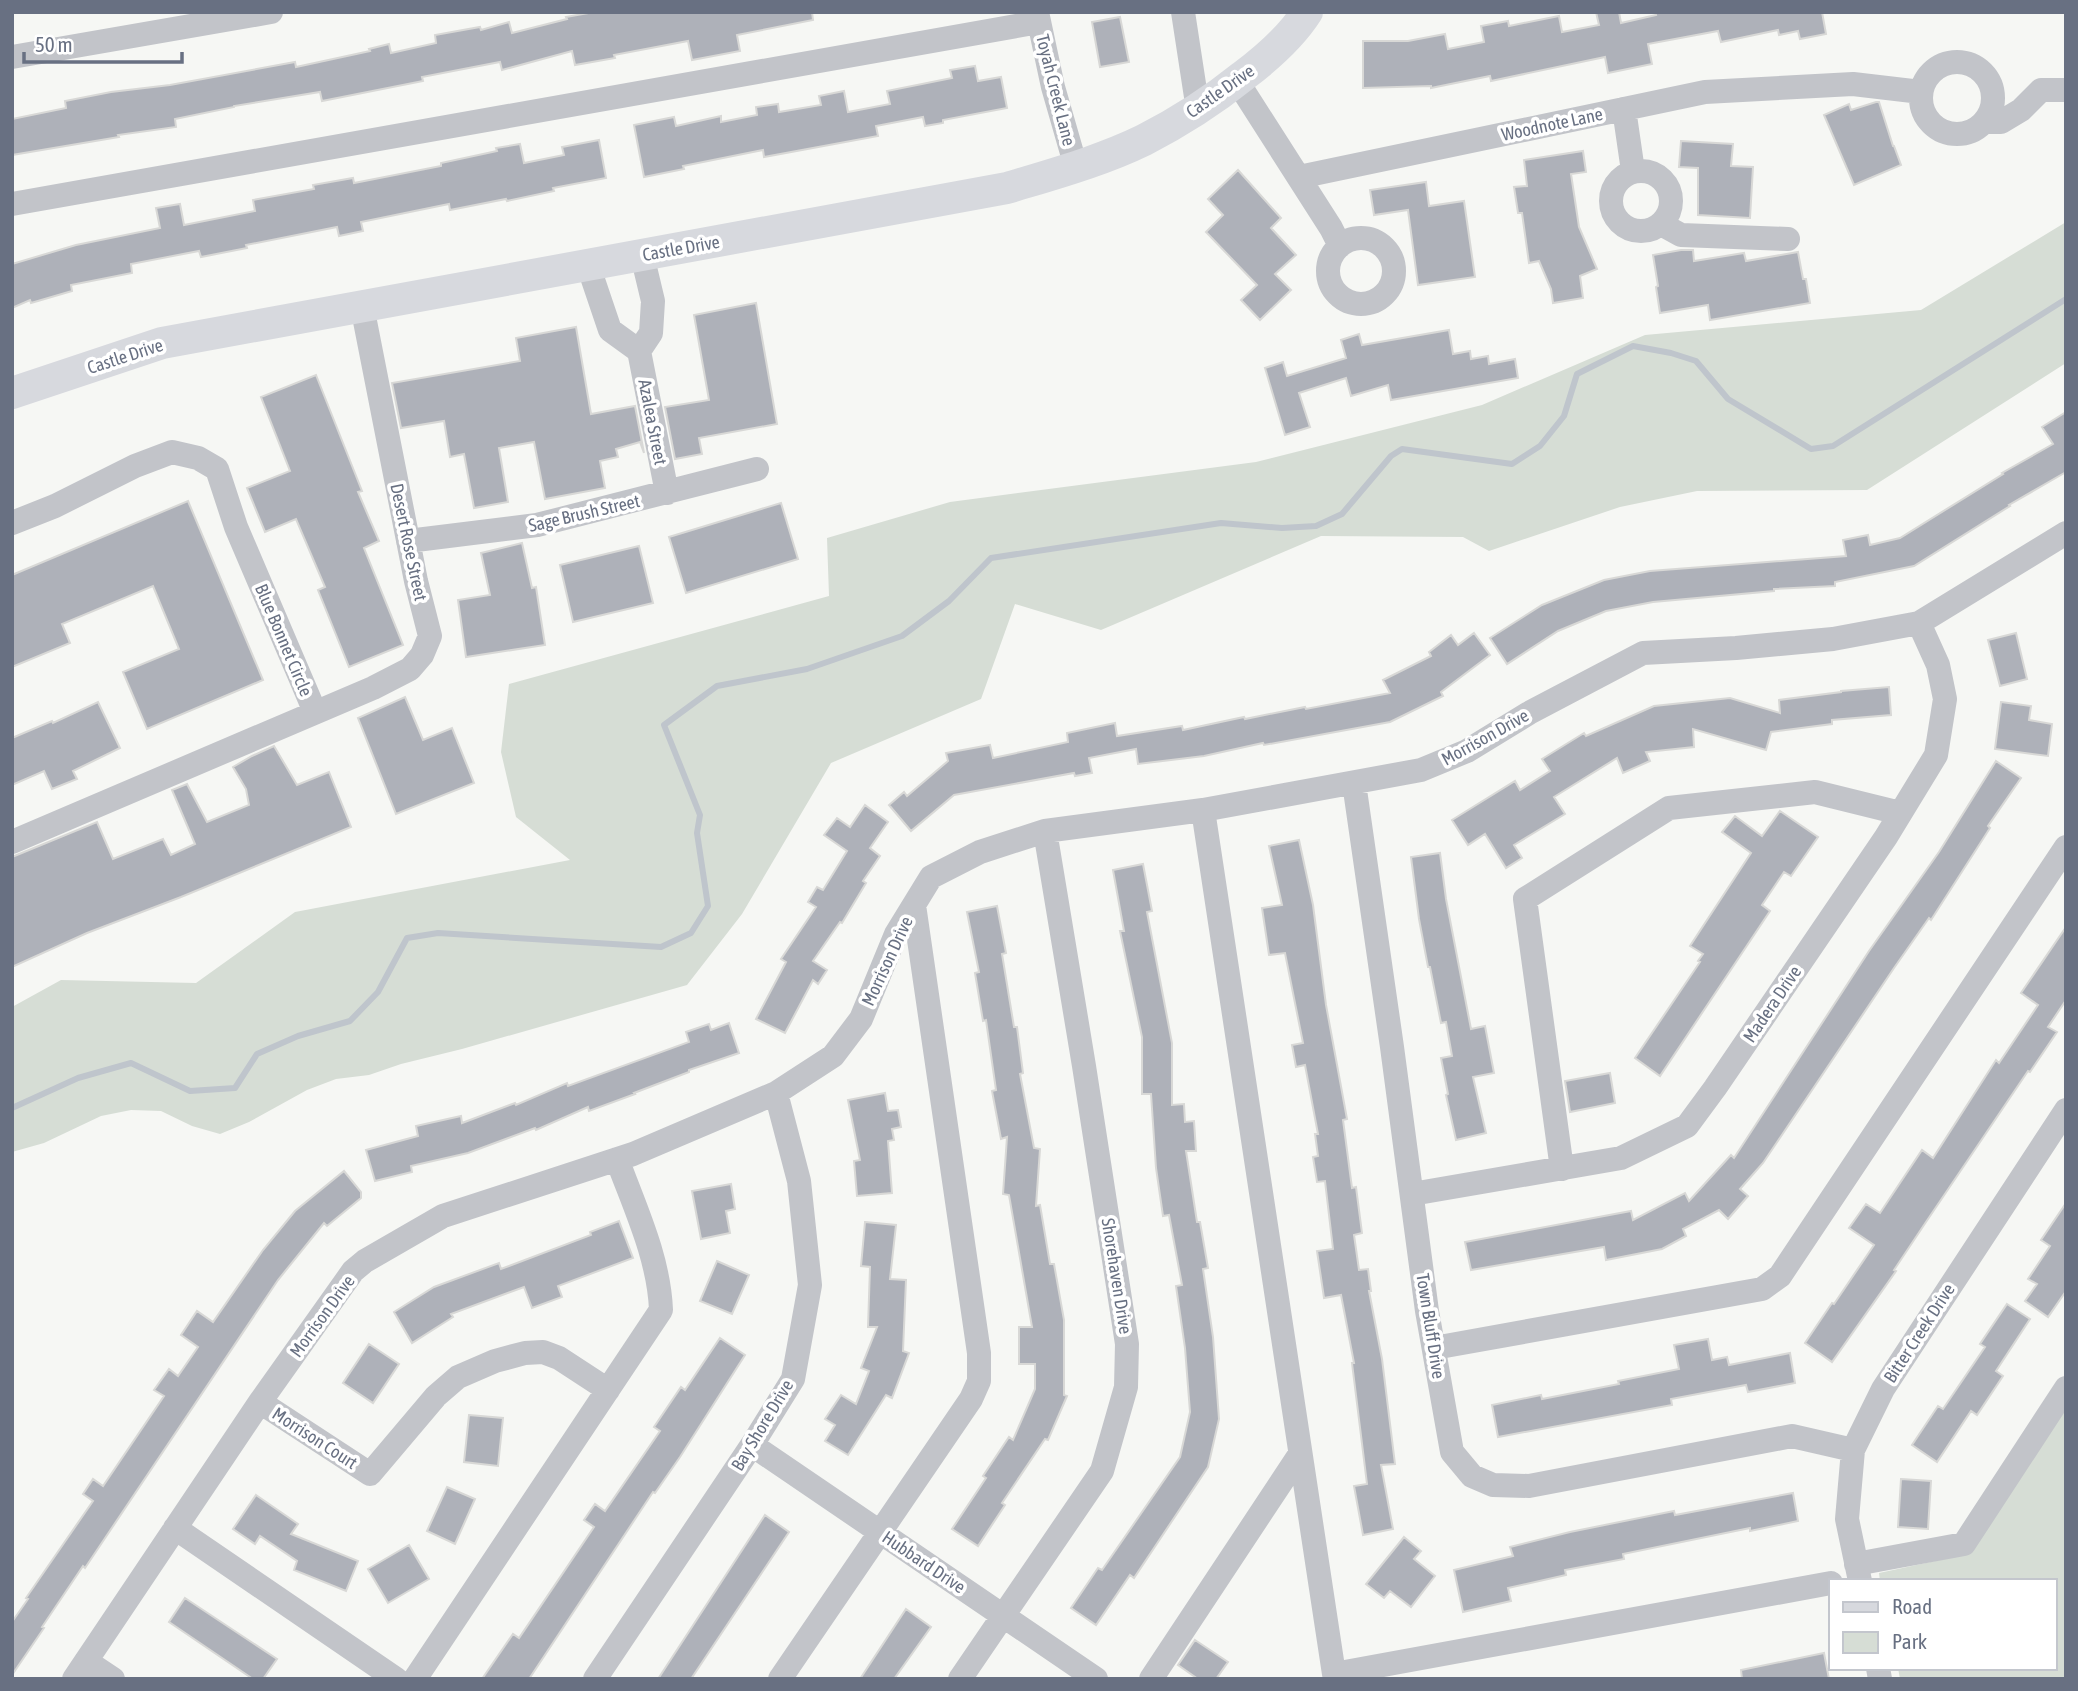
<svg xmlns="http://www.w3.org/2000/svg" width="2078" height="1691" viewBox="0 0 2078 1691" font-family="'Asap Condensed',sans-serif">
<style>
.green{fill:#d6ddd5}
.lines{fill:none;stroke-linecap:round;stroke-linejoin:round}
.stream{stroke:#bfc5cc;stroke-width:6}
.building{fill:#aeb1b9;stroke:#d8d8d6;stroke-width:2}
.minor{stroke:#c2c4c9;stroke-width:24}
.major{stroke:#d7d9de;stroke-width:32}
.labels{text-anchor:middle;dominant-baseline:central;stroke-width:7;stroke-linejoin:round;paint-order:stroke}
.street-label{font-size:18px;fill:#687082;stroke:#fff}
</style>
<rect width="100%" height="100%" fill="#f6f7f4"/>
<path class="green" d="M2066 222V363L1867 490 1697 491 1620 507 1489 551 1463 537 1321 536 1101 630 1015 604 981 699 831 763 742 914 687 985 462 1049 401 1064 369 1075 336 1079 307 1090 249 1122 220 1134 192 1126 161 1111 131 1110 101 1116 44 1143 12 1152V1007L61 980 196 983 295 912 570 860 516 817 501 752 509 684 829 596 827 538 950 502 1256 462 1482 405 1645 335 1921 310Z
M2066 1408V1679H1900L1898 1668H2055V1581H1880L1879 1573 1968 1554Z"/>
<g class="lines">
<path class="stream" d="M12 1108 78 1078 131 1063 190 1091 235 1088 257 1054 298 1036 350 1021 378 992 407 938 438 933 661 947 691 933 708 906 697 833 700 815 664 725 717 686 807 669 902 636 949 601 991 558 1221 523 1282 528 1316 526 1342 514 1391 456 1402 449 1512 464 1540 446 1564 416 1577 374 1633 346 1671 353 1696 361 1728 399 1811 449 1833 446 2066 299"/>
</g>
<path class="building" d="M594 12H812L813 20 737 35 740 51 692 60 688 41 614 55 615 58 575 65 572 51 502 70 500 62 422 77 423 81 322 101 320 92 234 106V107L175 119 176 127 118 135 119 137 12 155V119L66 108 65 101 111 92 170 85 295 62 296 67 370 51 369 49 389 44 391 53 436 43 435 35 480 27 481 30 509 22 512 33 567 19 566 17Z
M1596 12H1619L1621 23 1656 15 1655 12H1822L1826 34 1800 39 1798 31 1779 35 1778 30 1721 42 1718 31 1648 44 1652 64 1608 73 1605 57 1491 81 1490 76 1431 88V86L1363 88V41H1408L1445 34 1448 49 1484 42 1481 26 1508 21 1509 26 1559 16 1562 32 1599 25Z
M1120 17 1129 62 1100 67 1092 22Z
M975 66 978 81 1001 77 1007 108 943 120V123L925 126 923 117 876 126 878 136 764 157 763 150 683 166 684 169 644 177 634 125 674 117 676 126 721 116V122L757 115 756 107 778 104 779 112 821 105 819 96 844 91 848 112 890 104 887 91 952 78 950 70Z
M1876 102H1879L1893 146H1894L1901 165 1854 185 1824 115 1849 104 1851 110Z
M599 140 606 178 553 188 554 191 507 201 506 199 450 210 449 204 361 222 363 231 339 236 337 227 246 245 247 248 201 257 199 251 131 264 132 273 71 285 72 291 31 303 30 300 12 308V264L76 245 160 228 156 208 180 204 184 225 255 211 253 200 314 189 313 185 353 178 354 183 441 166V163L497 151 496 148 520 144 524 163 564 155 562 147Z
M1681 141 1733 144 1731 166 1753 167 1750 218 1698 215V168L1679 167Z
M1583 151 1586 172 1571 174 1579 227 1597 269 1580 276 1583 298 1553 303 1551 289 1539 261 1529 263 1522 213H1518L1514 187 1527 186 1524 160Z
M1238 170 1281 218 1271 228 1296 255 1275 274 1291 290 1260 320 1241 300 1257 285 1206 232 1223 215 1208 199Z
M1426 182 1429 206 1464 201 1475 277 1418 285 1408 210 1374 215 1370 190Z
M1681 250H1693L1694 261 1744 253 1746 261 1798 252 1803 279H1806L1810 303 1710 320 1708 305 1660 313 1656 287 1658 286 1653 255Z
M756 303 777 424 699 438 702 454 675 459 665 407 709 400 694 315Z
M576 327 591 414 635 406 644 453 640 442 616 449 618 457 600 461 605 488 545 499 534 442 499 448 508 502 474 508 464 454 450 457 444 421 401 428 392 383 520 361 516 338Z
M1449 330 1453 354 1470 351 1471 359 1488 356 1489 364 1515 359 1518 378 1391 400 1388 385 1351 396 1346 378 1299 393 1310 427 1285 435 1265 368 1283 362 1287 376 1346 358 1341 340 1359 334 1362 345Z
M316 375 362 491 358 492 379 541 364 548 403 645 349 667 318 590 325 587 296 519 265 532 247 488 290 471 261 397Z
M2066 412V472L2009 505 2010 506 1914 566 1835 582V586L1774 589V591L1653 602 1606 611 1558 631 1507 664 1490 638 1542 605 1604 580 1650 571 1846 556 1843 540 1868 535 1870 545 1900 538 2003 474 2002 473 2053 444 2042 427Z
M188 501 263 680 147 729 123 672 179 649 153 586 62 624 70 643 12 667V575Z
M781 503 798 559 686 593 669 537Z
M522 543 532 588 536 587 545 645 466 657 458 600 490 595 481 553Z
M639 546 653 603 573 622 560 565Z
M1474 633 1490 655 1441 692 1443 696 1390 722 1264 745 1263 743 1204 756 1138 764 1136 749 1089 758 1092 773 1075 776 1074 773 954 795 911 831 889 805 904 792 907 796 948 761 946 753 990 745 993 758 1068 742 1067 733 1115 723 1117 736 1182 726 1183 730 1244 717 1245 719 1305 707 1306 709 1390 693 1383 680 1431 656 1429 652 1451 635 1458 645Z
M2016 633 2027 679 2000 686 1988 640Z
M1889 687 1891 715 1832 720V724L1771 732 1766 750 1693 729 1694 747 1646 752 1650 761 1623 773 1617 758 1554 797 1565 814 1514 845 1522 858 1506 868 1485 834 1468 845 1452 820 1515 781 1520 790 1550 771 1542 759 1584 733 1586 736 1654 706 1730 698 1780 713 1779 700 1841 692V691Z
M405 697 423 740 452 728 474 783 396 814 358 718Z
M98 702 120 748 73 771 77 779 52 789 44 771 12 785V738L52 721 53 723Z
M2001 702 2031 706 2029 720 2052 724 2048 756 1995 749Z
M274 746 297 785 329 772 351 827 181 897 87 933 12 967V857L97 822 113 859 163 839 171 855 195 844 172 790 187 784 207 822 249 805 246 789 233 767 252 756Z
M1996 761 2021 778 1988 826 1990 828 1931 920 1929 918 1894 968 1763 1163 1740 1189 1748 1196 1728 1219 1719 1210 1683 1229 1686 1236 1662 1249 1606 1260 1604 1247 1471 1270 1465 1242 1631 1211 1633 1220 1685 1193 1689 1201 1731 1155 1734 1158 1869 951 1939 852Z
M865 805 888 822 870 848 880 856 863 881 866 883 842 923 840 922 813 961 827 970 818 984 813 980 785 1033 756 1019 786 962 781 959 816 907 808 902 817 887 823 890 847 851 824 835 837 818 850 827Z
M1780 811 1818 837 1791 876 1784 872 1762 905 1770 911 1660 1076 1635 1058 1700 962 1698 961 1703 954 1690 946 1751 853 1722 832 1735 816 1762 836Z
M1299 840 1313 905 1326 1005 1347 1119 1343 1120 1352 1188 1356 1187 1362 1233 1354 1235 1359 1270 1368 1269 1371 1291H1369L1382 1359 1395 1464 1381 1465 1393 1529 1363 1535 1354 1486 1367 1484 1352 1363H1354L1341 1295 1324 1298 1317 1251 1333 1249 1325 1181 1317 1182 1313 1157 1318 1156 1315 1134H1318L1305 1065 1296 1067 1292 1045 1303 1043 1285 953 1269 955 1262 908 1282 905 1269 846Z
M1440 853 1446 899 1471 1029 1485 1026 1494 1073 1473 1077 1486 1133 1456 1140 1446 1095 1448 1094 1441 1058 1452 1056 1446 1022 1441 1023 1430 967H1428L1419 919 1411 857Z
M1143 864 1152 911 1147 912 1172 1043V1105L1184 1104 1185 1122 1194 1121 1196 1151H1186L1197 1222H1200L1208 1268 1203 1269 1213 1337 1219 1419 1208 1467 1134 1578 1130 1575 1096 1625 1071 1608 1098 1568 1102 1570 1180 1457 1190 1412 1185 1348 1176 1286 1182 1285 1169 1215 1163 1216 1156 1168 1151 1094H1142V1037L1120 931H1124L1113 870Z
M997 906 1006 953 1002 954 1014 1027H1017L1023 1073 1020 1074 1034 1148 1040 1149 1036 1206 1040 1205 1050 1264H1054L1064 1320V1395L1067 1396 1048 1440 1045 1439 1002 1503 1005 1505 978 1546 952 1529 986 1478 983 1476 1009 1437 1013 1440 1035 1389V1364H1019V1327H1032L1009 1195 1003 1194 1007 1137 1001 1139 992 1091 996 1090 986 1020 983 1021 975 973 979 972 967 912Z
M2066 927V1000L2048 1027 2057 1032 2030 1072 2028 1071 1926 1222 1894 1270 1896 1271 1832 1362 1805 1343 1832 1303 1834 1304 1874 1245 1849 1228 1866 1204 1880 1213 1922 1150 1933 1158 1996 1060 1999 1063 2038 1005 2021 993Z
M729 1023 739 1053 689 1070V1072L634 1093 635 1094 589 1111 588 1107 536 1130 535 1128 468 1153 411 1166 412 1172 375 1181 366 1150 418 1136 416 1126 461 1116 462 1123 515 1103 516 1105 567 1083 568 1086 689 1042 686 1032 709 1024 711 1030Z
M1610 1073 1615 1103 1570 1112 1565 1081Z
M885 1093 888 1111 898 1110 901 1127 892 1129 894 1140 888 1141 892 1193 857 1196 854 1161 860 1160 848 1100Z
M344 1171 361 1192V1198L327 1226 324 1223 278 1280 85 1568 83 1566 42 1627 44 1628 12 1675V1622L28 1599 26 1598 93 1501 83 1494 93 1479 103 1486 164 1396 154 1390 169 1369 178 1376 198 1347 181 1335 197 1311 213 1322 263 1250 295 1211Z
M731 1184 735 1209 726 1211 730 1233 701 1239 692 1191Z
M2066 1203V1291L2048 1317 2025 1301 2037 1284 2028 1279 2050 1246 2041 1240Z
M619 1221 633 1258 558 1286 562 1297 532 1308 524 1287 451 1314 453 1317 412 1343 394 1312 434 1287 499 1263 501 1269 591 1235 590 1232Z
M865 1222 896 1225 890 1279 906 1280 903 1351 909 1353 892 1398 886 1395 848 1455 825 1441 835 1425 825 1419 841 1395 856 1404 869 1371 861 1368 877 1327H868L870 1267 861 1266Z
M717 1261 749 1275 732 1314 700 1301Z
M2007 1304 2030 1319 1996 1371 2003 1376 1977 1415 1971 1411 1937 1462 1912 1445 1938 1406 1943 1409 1985 1347 1980 1344Z
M720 1338 745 1355 680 1457 655 1493 653 1492 529 1679H482L513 1634 519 1638 594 1527 584 1520 595 1504 605 1511 660 1431 654 1427 681 1387 685 1390Z
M1708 1339 1712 1360 1727 1357 1729 1365 1790 1353 1795 1383 1748 1392 1746 1385 1671 1399 1672 1405 1498 1437 1492 1405 1541 1395 1542 1399 1619 1384 1618 1381 1679 1369 1674 1345Z
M369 1344 399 1364 373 1403 343 1383Z
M469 1415 503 1418 498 1466 464 1462Z
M1901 1479 1931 1481 1928 1529 1898 1527Z
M447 1487 475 1499 455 1544 427 1531Z
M1793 1493 1798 1521 1750 1531V1528L1623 1554 1624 1559 1565 1570 1566 1575 1508 1588 1511 1601 1463 1612 1454 1570 1513 1556 1510 1547 1570 1532 1674 1511 1675 1515Z
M256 1495 298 1524 291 1534 358 1561 346 1591 294 1570 297 1561 260 1536 255 1544 233 1529Z
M765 1515 789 1532 691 1679H658Z
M1404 1537 1421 1551 1414 1559 1435 1576 1411 1607 1390 1591 1384 1598 1366 1584Z
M409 1545 429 1579 388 1603 368 1569Z
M185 1598 277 1659 263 1679H253L169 1622Z
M906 1609 931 1627 894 1679H860Z
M1195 1640 1228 1662 1216 1679H1198L1178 1665Z
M1824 1653 1829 1679H1742L1741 1670Z"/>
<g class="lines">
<path class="minor" d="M1037 12 1053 87 1076 167
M1183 12 1198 110
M12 57 271 12
M1921 98a36 36 0 1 1 72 0a36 36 0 1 1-72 0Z
M1237 81 1331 228 1340 246
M1624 109 1633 171
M1984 122H2001L2021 110 2041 90H2066
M1611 201a30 30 0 1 1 60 0a30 30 0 1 1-60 0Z
M1299 177 1705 92 1853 84 1921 92
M12 204 1039 22
M1661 224 1681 235 1788 239
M1328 271a33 33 0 1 1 66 0a33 33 0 1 1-66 0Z
M588 265 610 330 639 351 667 493
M639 351 651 333 653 301 642 255
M12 523 55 506 135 466 172 452 198 458 217 469 236 527 315 712
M408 541 537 525 757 469
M1354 783 1392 1047 1427 1311 1452 1452 1472 1476 1493 1485 1529 1486 1792 1436 1853 1450
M1203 810 1334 1674 1831 1583
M12 842 373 688 410 669 422 655 430 636 416 581 362 306
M1562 1169 1525 899 1669 808 1815 792 1900 813
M1412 1194 1621 1158 1687 1126 1715 1088 1886 837 1936 755 1945 699 1938 665 1919 623
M1434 1348 1762 1289 1780 1276 2066 847
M260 1402 370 1474 436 1396 458 1377 495 1361 525 1353 543 1352 559 1358 608 1390
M752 1445 1096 1679
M175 1528 396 1679
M1856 1564 1964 1544 2066 1388
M1860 1581 1847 1519 1853 1450 1883 1389 2066 1110
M86 1661 113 1679
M1878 1668 1880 1679
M74 1679 260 1402 353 1271 365 1261 443 1216 633 1154 776 1093 833 1056 861 1019 896 934 931 877 980 852 1045 831 1203 810 1421 770 1467 751 1529 713 1643 653 1736 648 1833 639 1919 623 2066 533
M415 1679 661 1310C659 1258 635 1208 617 1159
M595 1679 752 1445 793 1379 810 1285 799 1181 776 1093
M780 1679 971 1399 979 1381V1353L914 905
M960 1679 1102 1471 1126 1387 1127 1344 1084 1066 1045 831
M1151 1679 1300 1454"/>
<path class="major" d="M12 393 162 343 1007 188C1053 174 1101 161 1144 140 1179 122 1212 101 1243 76 1267 58 1291 37 1307 12"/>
</g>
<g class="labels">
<g class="street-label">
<text transform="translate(1056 90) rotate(76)">Toyah Creek Lane</text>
<text transform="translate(1220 91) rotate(-35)">Castle Drive</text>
<text transform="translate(1552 124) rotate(-12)">Woodnote Lane</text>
<text transform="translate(681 248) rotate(-10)">Castle Drive</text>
<text transform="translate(125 356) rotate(-18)">Castle Drive</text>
<text transform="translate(653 422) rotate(79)">Azalea Street</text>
<text transform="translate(584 513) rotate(-13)">Sage Brush Street</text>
<text transform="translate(409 542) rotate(78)">Desert Rose Street</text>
<text transform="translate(284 640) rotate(67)">Blue Bonnet Circle</text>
<text transform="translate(1485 737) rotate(-29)">Morrison Drive</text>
<text transform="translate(887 961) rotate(-65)">Morrison Drive</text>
<text transform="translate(1772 1004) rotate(-56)">Madera Drive</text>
<text transform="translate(1117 1276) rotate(81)">Shorehaven Drive</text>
<text transform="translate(322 1316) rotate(-54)">Morrison Drive</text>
<text transform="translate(1431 1326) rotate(81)">Town Bluff Drive</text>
<text transform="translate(1919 1333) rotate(-57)">Bitter Creek Drive</text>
<text transform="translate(762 1425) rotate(-59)">Bay Shore Drive</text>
<text transform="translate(315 1438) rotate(33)">Morrison Court</text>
<text transform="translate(924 1562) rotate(34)">Hubbard Drive</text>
</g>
</g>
<rect width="2078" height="1691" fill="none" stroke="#687082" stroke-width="28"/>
<rect x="1829" y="1579" width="228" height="91" fill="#ffffff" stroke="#c3c6cd" stroke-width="2"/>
<rect x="1843" y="1602" width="35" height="10" fill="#d7d9de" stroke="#c3c6cd" stroke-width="2"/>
<text x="1892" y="1614" font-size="21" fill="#687082">Road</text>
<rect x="1843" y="1632" width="35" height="21" fill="#d6ddd5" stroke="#c3c6cd" stroke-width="2"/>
<text x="1892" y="1649" font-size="21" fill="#687082">Park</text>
<path d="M24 52v10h158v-10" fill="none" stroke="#687082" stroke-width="3.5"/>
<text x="35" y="52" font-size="21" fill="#687082" stroke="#ffffff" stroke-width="5" paint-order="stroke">50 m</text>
</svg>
